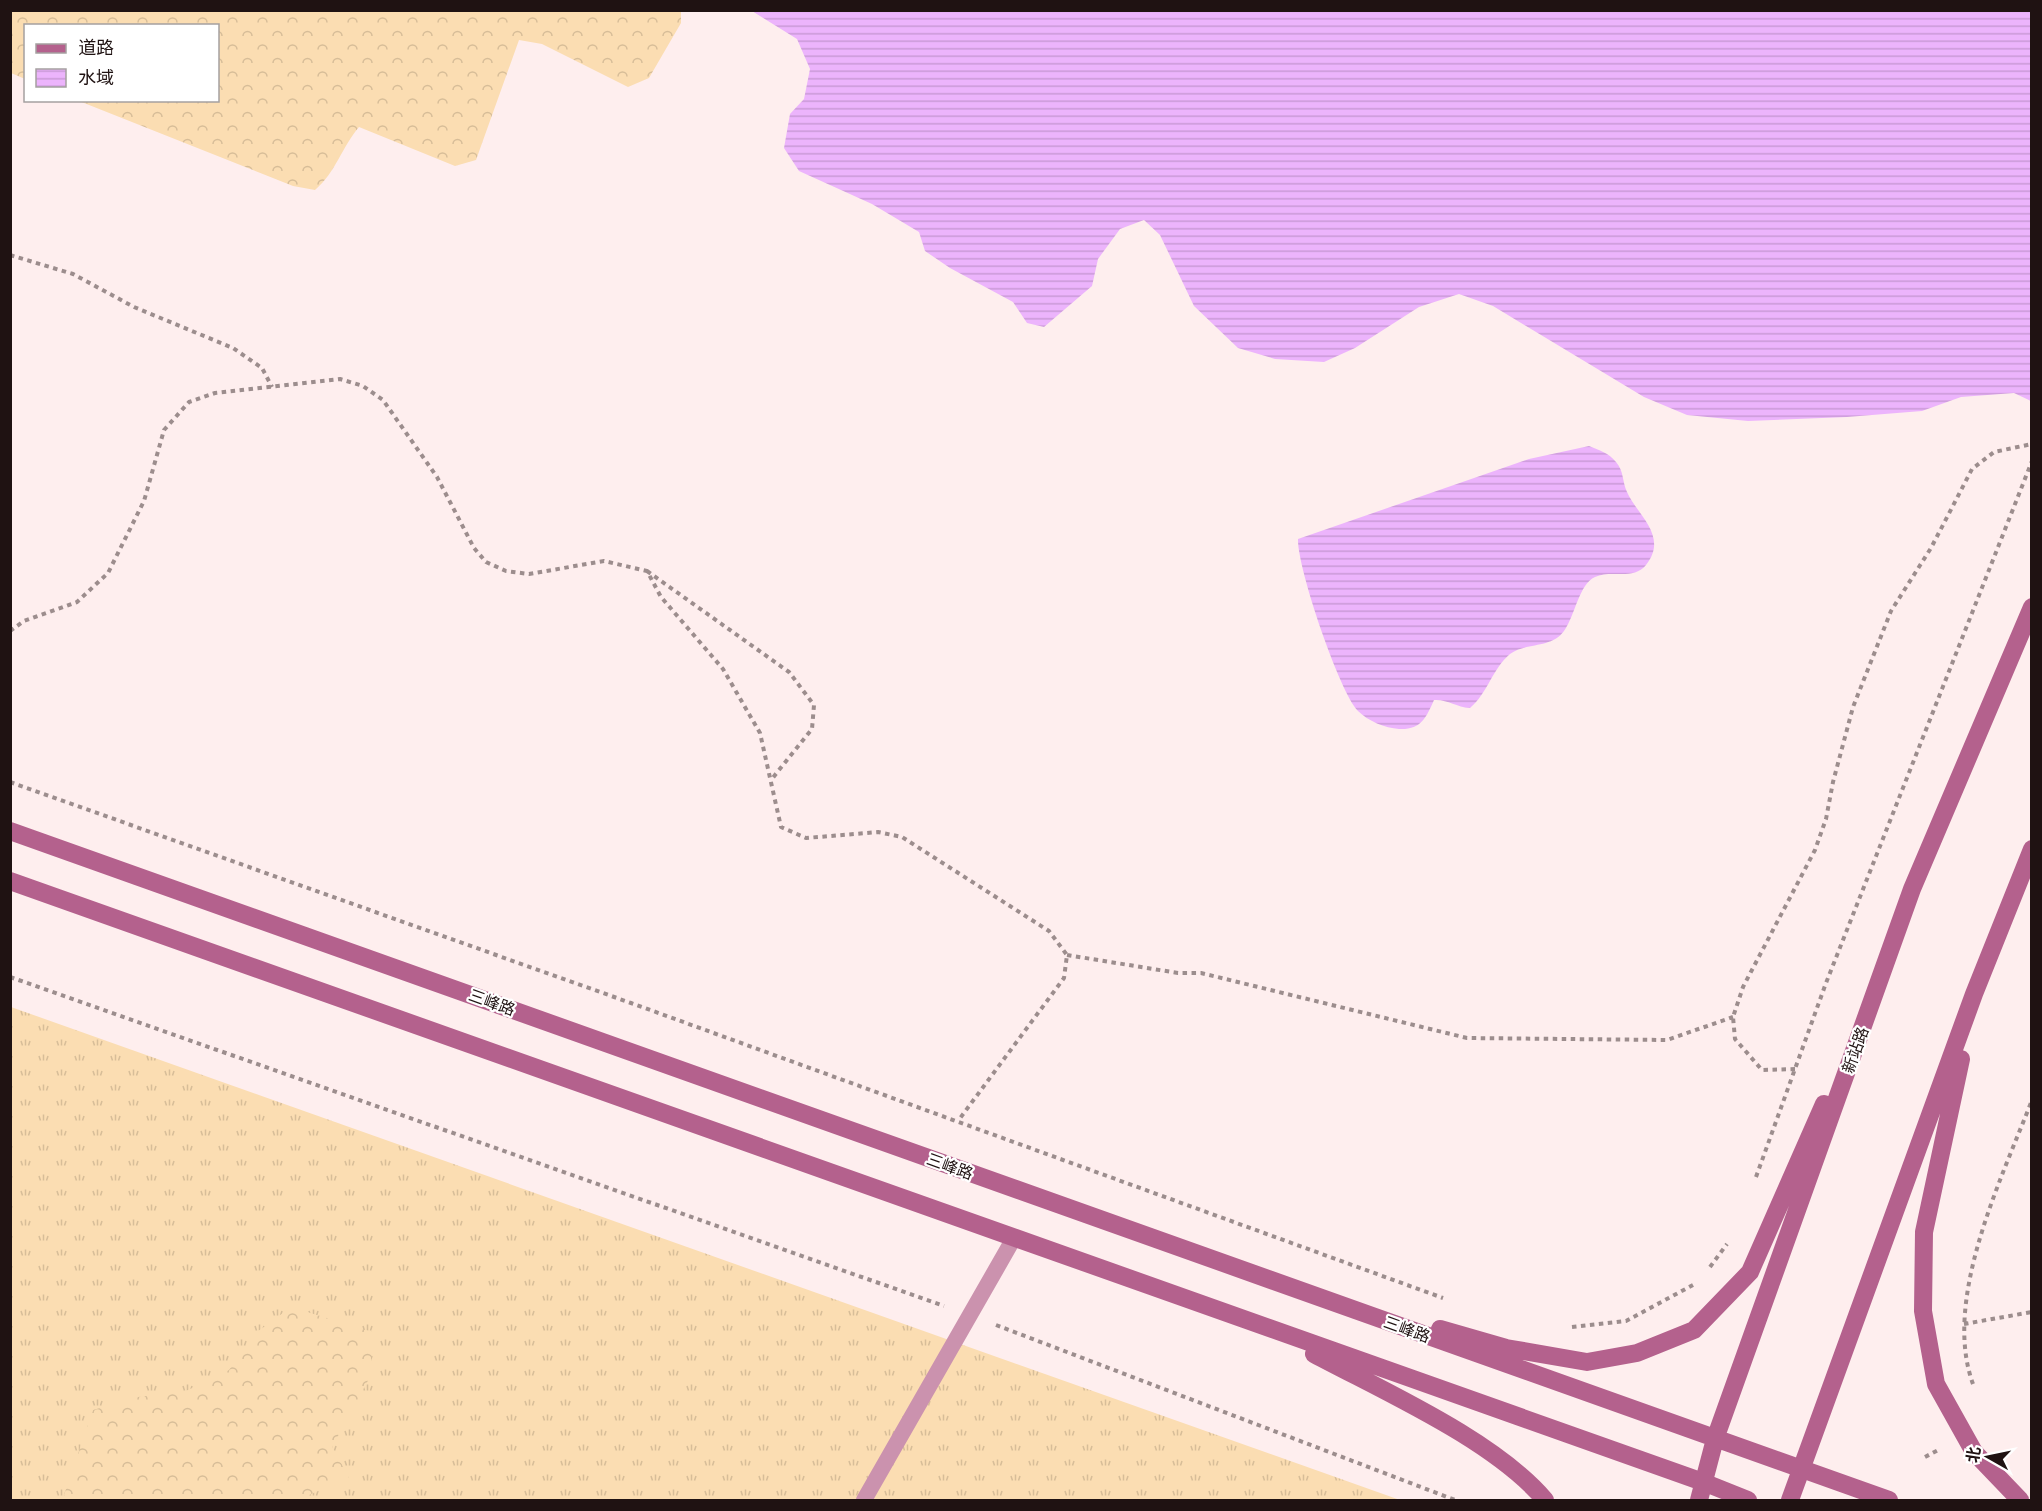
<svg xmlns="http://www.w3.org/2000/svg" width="2042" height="1511" viewBox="0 0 2042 1511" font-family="Inter,'Noto Sans SC',sans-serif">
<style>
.grass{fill:url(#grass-tufts)}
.forest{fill:url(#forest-crowns)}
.water{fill:url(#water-rules)}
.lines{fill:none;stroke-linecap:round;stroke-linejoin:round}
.path{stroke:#9c8d8d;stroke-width:4;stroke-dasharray:4.5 4.5;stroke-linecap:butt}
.lane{stroke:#cb92ae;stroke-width:16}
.secondary{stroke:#b4618d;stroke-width:18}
.labels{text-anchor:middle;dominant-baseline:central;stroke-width:4.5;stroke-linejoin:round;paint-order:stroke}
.street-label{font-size:16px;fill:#1f1212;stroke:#fff}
</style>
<defs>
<pattern id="grass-tufts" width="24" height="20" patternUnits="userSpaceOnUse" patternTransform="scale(1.5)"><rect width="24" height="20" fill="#fbddb2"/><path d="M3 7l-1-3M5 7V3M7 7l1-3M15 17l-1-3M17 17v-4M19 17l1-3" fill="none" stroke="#d7bd98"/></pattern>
<pattern id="forest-crowns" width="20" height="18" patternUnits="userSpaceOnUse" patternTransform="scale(1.5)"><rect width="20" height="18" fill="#fbddb2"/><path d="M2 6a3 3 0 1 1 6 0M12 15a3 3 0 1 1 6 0" fill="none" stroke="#d7bd98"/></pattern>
<pattern id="water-rules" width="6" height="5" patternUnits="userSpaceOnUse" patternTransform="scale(1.5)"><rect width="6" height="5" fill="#ecb4fc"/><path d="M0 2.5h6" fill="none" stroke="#ca9ad7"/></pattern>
</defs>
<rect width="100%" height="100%" fill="#feeeee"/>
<path class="grass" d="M11 1007 1400 1500H11Z"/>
<path class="forest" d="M10 11 681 10V23L649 78 628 87 542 44 519 40 476 160 455 166 359 127C342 147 336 172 315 190L293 186 79 101 218 100V26H26L25 79 11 73Z
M291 1307 372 1332 371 1375 332 1447 349 1477 298 1500H68L64 1495 93 1410 138 1397 186 1391 229 1370 257 1332Z"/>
<path class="water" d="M752 11H2031V401L2014 393 1961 397 1922 411 1847 417 1748 421 1687 415 1644 397 1493 306 1459 294 1419 307 1355 348 1324 362 1275 359 1238 348 1194 306 1160 235 1144 220 1120 229 1098 259 1092 286 1044 327 1027 323 1013 302 950 268 925 251 919 232 872 204 799 171 784 148 790 114 804 99 810 69 797 39Z
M1589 446C1599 450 1609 453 1616 462 1624 471 1622 481 1627 492 1637 515 1669 536 1646 565 1633 581 1612 569 1595 577 1579 584 1575 616 1564 631 1551 649 1526 642 1510 654 1492 669 1488 693 1470 708 1456 707 1447 699 1434 700 1426 718 1421 730 1399 729 1385 728 1368 721 1358 711 1339 691 1297 567 1298 539L1529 459Z"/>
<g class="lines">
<path class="path" d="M10 255 73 274 134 307 233 348 262 368 272 387
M647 571 789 672 814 705 812 729 771 780
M10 631 24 621 77 602 108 573 144 501 164 430 189 402 215 393 340 379 363 386 383 400 437 477 474 548 486 562 506 571 529 574 604 561 647 571 661 597 723 669 760 733 781 827 806 838 878 832 902 837 1049 931 1067 955 1064 978 958 1121
M10 782 631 1003 1443 1298
M1067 955 1178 973H1201L1467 1038 1667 1040 1733 1017
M10 977 944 1306
M1795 1069 1762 1070 1735 1039 1733 1017 1743 987 1815 850 1826 819 1833 782 1853 707 1891 611 1931 548 1972 469 1994 452 2032 444
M1756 1177 1826 983 2032 461
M1710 1267 1727 1244
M1964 1324 2032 1312
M996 1325 1455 1500
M1572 1327 1626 1321 1693 1285
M1973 1384C1942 1300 2001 1180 2032 1100
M1925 1457 1940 1449"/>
<path class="lane" d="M864 1500 1014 1238"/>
<path class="secondary" d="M10 831 1889 1500
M10 881 1703 1482 1748 1500
M1961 1059 1924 1232 1923 1311 1936 1384 1974 1452 2020 1500
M1440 1329 1506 1348 1587 1362 1637 1353 1694 1330 1750 1272 1824 1104
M1314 1354C1385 1392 1494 1440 1545 1500
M1699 1500 1715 1439 1912 889 2032 607
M1790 1500 1974 994 2032 849"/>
</g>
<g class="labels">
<g class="street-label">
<text transform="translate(492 1002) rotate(20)">三峰路</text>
<text transform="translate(1855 1050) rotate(-70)">新站路</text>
<text transform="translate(950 1166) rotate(20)">三峰路</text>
<text transform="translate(1407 1329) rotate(20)">三峰路</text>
</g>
</g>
<rect width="2042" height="1511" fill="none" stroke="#1f1212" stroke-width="24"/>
<rect x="24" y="24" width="195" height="78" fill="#ffffff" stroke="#a5a0a0" stroke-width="1.5"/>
<rect x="36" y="44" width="30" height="9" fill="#b4618d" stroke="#a5a0a0" stroke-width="1.5"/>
<text x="78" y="54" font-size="18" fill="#1f1212">道路</text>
<rect x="36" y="69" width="30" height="18" fill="url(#water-rules)" stroke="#a5a0a0" stroke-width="1.5"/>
<text x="78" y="84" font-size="18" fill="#1f1212">水域</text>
<g transform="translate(1988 1457) rotate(279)" stroke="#ffffff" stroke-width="4.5" paint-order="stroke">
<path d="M0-4.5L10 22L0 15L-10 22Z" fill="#1f1212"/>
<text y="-9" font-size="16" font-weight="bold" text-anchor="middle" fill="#1f1212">北</text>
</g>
</svg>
